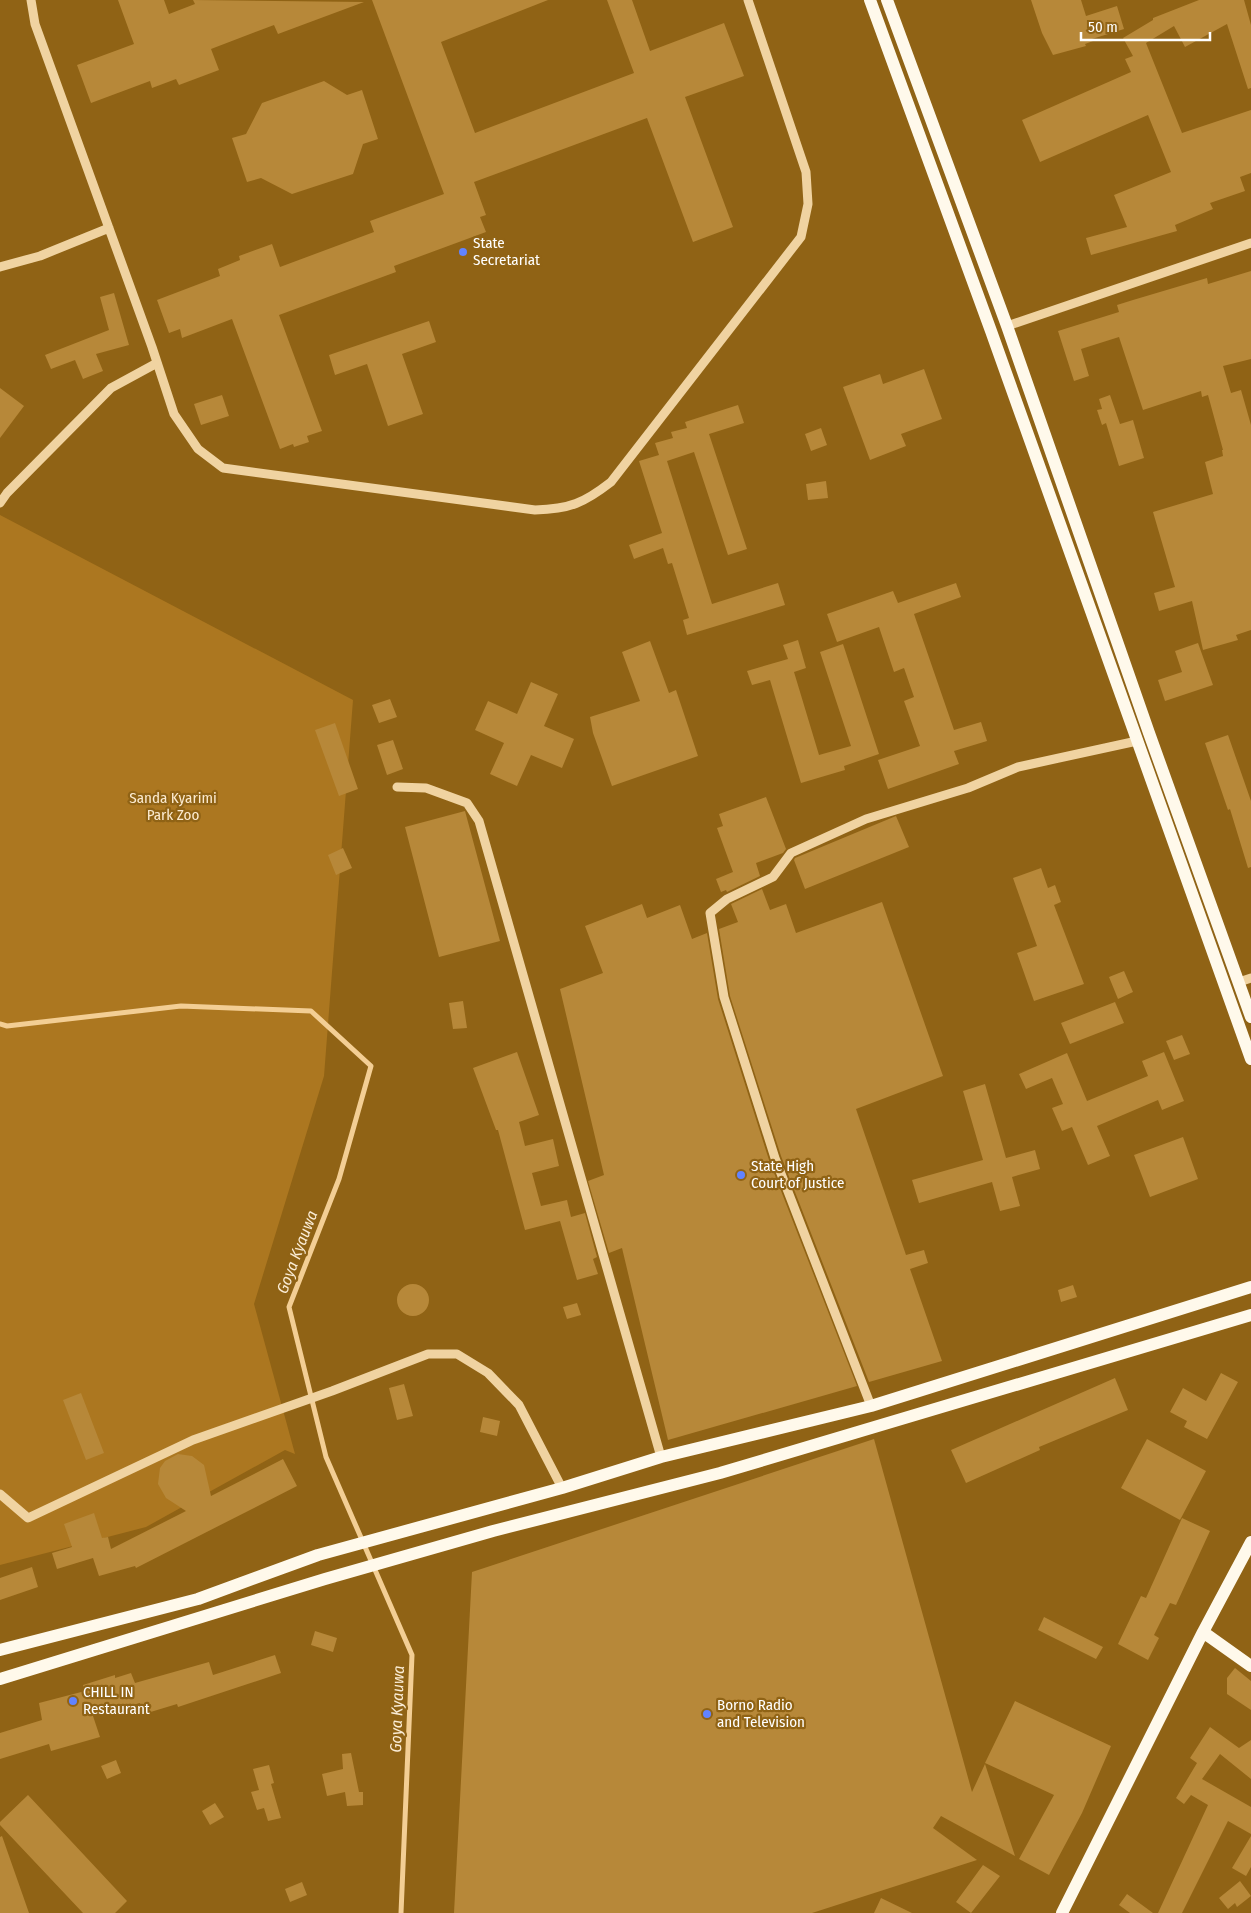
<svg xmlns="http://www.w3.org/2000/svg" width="1251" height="1913" viewBox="0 0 1251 1913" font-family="'Fira Sans Condensed',sans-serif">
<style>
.green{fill:#ac7720}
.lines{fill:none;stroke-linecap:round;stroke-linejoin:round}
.stream{stroke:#f3ce94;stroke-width:5}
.building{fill:#b78839}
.minor{stroke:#f0d3a1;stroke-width:9}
.major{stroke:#fff9eb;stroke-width:12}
.poi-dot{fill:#6183ff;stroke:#906315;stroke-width:2}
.labels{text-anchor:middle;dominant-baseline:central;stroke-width:4.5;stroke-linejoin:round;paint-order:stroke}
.poi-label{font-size:15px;fill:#fff;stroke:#906315;text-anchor:start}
.park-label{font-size:15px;fill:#fcebd0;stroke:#906315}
.water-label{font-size:16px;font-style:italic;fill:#fbedd6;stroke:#906315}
</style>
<rect width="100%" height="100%" fill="#906315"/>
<path class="green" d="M0 515 353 700 324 1076 254 1304 295 1454 285 1450 146 1527 0 1565Z"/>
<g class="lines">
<path class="stream" d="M0 1024 7 1026 181 1006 311 1011 371 1066 339 1179 289 1307 326 1457 412 1655 401 1913"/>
</g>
<path class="building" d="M118 0H164L169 14 195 4 193 0 364 2 278 34 274 25 211 49 219 70 179 85 176 79 152 88 150 81 91 103 77 65 134 44Z
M372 0H548L441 42 475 133 634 73 607 0H632L650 51 724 23 744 76 685 97 733 227 693 242 647 118 474 182 486 215 480 217 486 232 394 266 396 272 279 315 322 431 307 436 309 442 294 447 293 444 280 449 232 319 182 338 180 329 169 333 157 300 220 276 218 269 240 260 239 256 272 244 280 267 374 232 370 221 444 194Z
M1031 0H1081L1086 16 1117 6 1124 29 1092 39 1093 41 1085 44 1086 46 1053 55 1042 33Z
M1199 0H1244L1251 25V88L1248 89 1227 24 1185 47 1174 26 1146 43 1182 133 1251 110V173L1240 177 1245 191 1210 203 1213 209 1175 225 1177 231 1091 255 1086 238 1127 227 1114 195 1171 172 1148 115 1040 162 1022 120 1131 72 1125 59 1133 56 1123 38 1153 20V18Z
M324 81 347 95 362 90 378 139 363 144 353 174 292 194 261 178 247 182 232 138 246 134 262 103Z
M1251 271V359L1223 366 1231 393 1241 390 1251 425V630L1236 635 1238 640 1203 650 1192 601 1159 611 1154 593 1175 587 1153 512 1213 494 1205 462 1223 456 1222 450H1223L1208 395 1202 397 1201 391 1143 410 1119 337 1081 349 1089 376 1074 381 1058 331 1119 312 1117 305 1133 300 1207 278 1208 284Z
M114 293 129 345 96 354 103 371 83 379 75 360 51 369 45 355 109 330 100 297Z
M429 321 436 342 402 354 423 414 388 426 367 364 335 375 329 355Z
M924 369 942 419 901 434 906 446 870 460 843 387 880 374 883 384Z
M0 388 24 406 0 438Z
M222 395 229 416 201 425 194 404Z
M1110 395 1120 424 1133 420 1144 458 1119 466 1106 423 1102 425 1097 410 1102 409 1099 399Z
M738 405 744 423 709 434 747 549 728 555 694 452 667 461 712 604 778 583 785 605 687 635 683 620 689 618 672 563 668 564 663 548 634 559 629 545 662 533 639 461 659 455 655 443 673 438 671 432 687 428 685 422Z
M821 428 827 445 811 451 805 434Z
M826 481 828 498 808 500 806 484Z
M956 583 961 597 914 614 954 730 981 722 987 741 954 751 959 764 888 789 878 760 920 746 904 701 914 697 904 668 894 672 879 627 837 642 827 614 893 591 898 603Z
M798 640 806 668 794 672 819 755 851 746 820 652 843 644 879 754 844 766 845 770 801 783 770 680 752 685 747 671 788 659 783 645Z
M650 641 669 693 676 690 698 756 612 786 593 733 590 717 640 701 622 652Z
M1198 643 1213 685 1165 701 1158 680 1182 672 1175 651Z
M531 682 558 694 544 726 574 739 562 768 531 755 517 786 490 774 504 743 475 730 488 701 517 714Z
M390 699 397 717 379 723 372 705Z
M335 723 358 789 339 796 315 730Z
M1228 735 1251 801V867L1248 868 1230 809 1228 810 1205 743Z
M393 740 403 769 387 775 377 745Z
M766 797 786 849 783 853 756 863 760 876 727 892 726 890 721 892 716 879 733 872 717 828 723 826 719 814Z
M465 811 500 941 439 957 405 827Z
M896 816 909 847 805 889 794 860 795 858Z
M343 848 352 868 336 875 328 855Z
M1041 868 1048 888 1055 885 1061 902 1054 905 1084 984 1034 1001 1017 953 1037 946 1013 878Z
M762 889 770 910 786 904 796 933 882 902 943 1076 856 1109 906 1255 924 1250 928 1263 910 1269 942 1361 869 1382 781 1156 730 996 719 929 738 922 731 904Z
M642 904 647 918 680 905 692 939 707 933 718 999 769 1160 857 1386 668 1440 622 1248 609 1253 588 1181 604 1175 560 989 603 973 585 926Z
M1124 971 1133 992 1118 999 1109 977Z
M463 1001 467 1028 453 1029 449 1003Z
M1115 1002 1124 1023 1070 1044 1061 1023Z
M1182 1035 1190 1054 1174 1060 1166 1041Z
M517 1052 539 1115 519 1122 525 1146 553 1139 559 1166 532 1173 541 1206 567 1200 571 1217 585 1213 597 1257 593 1259 598 1274 577 1280 560 1221 525 1230 498 1130H496L473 1068Z
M1164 1052 1184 1101 1162 1110 1158 1100 1097 1126 1110 1156 1088 1165 1072 1127 1062 1131 1052 1108 1063 1104 1052 1078 1026 1089 1019 1074 1067 1053 1087 1101 1148 1076 1142 1061Z
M985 1084 1006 1158 1035 1150 1040 1169 1012 1177 1020 1206 1000 1211 992 1182 919 1203 912 1180 983 1160 963 1091Z
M1183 1137 1198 1179 1150 1197 1134 1155Z
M397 1300a16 16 0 1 1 32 0a16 16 0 1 1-32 0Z
M1073 1285 1077 1297 1061 1302 1058 1290Z
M577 1303 581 1315 567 1319 563 1307Z
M1221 1373 1238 1382 1207 1439 1184 1427 1187 1421 1170 1412 1183 1388 1206 1401Z
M1115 1378 1128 1410 1039 1447 1040 1450 966 1483 951 1450Z
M404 1384 413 1416 397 1420 389 1388Z
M81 1393 104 1453 86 1460 63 1400Z
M483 1417 500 1421 497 1436 480 1432Z
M874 1439 972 1792 985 1764 1015 1856 941 1816 933 1828 977 1860 812 1913H454L472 1572Z
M1147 1439 1206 1471 1180 1520 1121 1488Z
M178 1454 192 1456 204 1465 211 1496 283 1459 297 1486 136 1568 135 1566 99 1576 93 1558 57 1569 52 1553 72 1547 64 1524 94 1513 102 1538 108 1537 111 1549 186 1511 166 1498 158 1484 160 1468 165 1461Z
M1182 1518 1210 1531 1176 1605 1170 1603 1154 1635 1159 1638 1148 1660 1118 1644 1141 1596 1146 1598Z
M32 1567 38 1587 0 1600V1578Z
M1044 1617 1103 1647 1096 1659 1038 1630Z
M315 1631 337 1638 333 1652 311 1645Z
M275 1655 281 1673 178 1707 177 1704 144 1714 140 1703 93 1716 100 1737 51 1751 49 1744 0 1759V1733L42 1720 39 1703 85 1691 83 1685 115 1675V1678L131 1673 135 1683 209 1662 213 1675Z
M1235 1668 1251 1681V1710L1227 1694V1678Z
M1015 1701 1111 1746 1082 1813 1049 1875 1019 1859 1054 1795 985 1763Z
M1210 1727 1239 1748 1251 1740V1779L1220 1754 1202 1779 1251 1807V1834L1228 1821 1182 1913H1158L1208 1805 1191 1795 1184 1804 1176 1798 1197 1763 1190 1758Z
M351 1753 359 1792H363V1805L347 1806 345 1792 327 1796 322 1774 343 1769 342 1754Z
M116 1760 121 1773 107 1779 101 1766Z
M269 1765 274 1783 271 1784 281 1818 268 1821 264 1808 257 1810 251 1792 259 1790 253 1769Z
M28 1795 127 1901 115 1913H83L0 1825V1822Z
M215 1803 224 1817 210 1825 202 1811Z
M2 1836 29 1913H0V1837Z
M1251 1836V1867L1246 1876 1232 1868Z
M983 1865 1000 1876 971 1913 956 1902Z
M1240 1881 1251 1896 1237 1907 1235 1903 1228 1909 1219 1898Z
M302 1882 307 1895 290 1902 285 1889Z
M1127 1894 1153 1913H1130L1119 1905Z
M881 1898 912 1913H874Z"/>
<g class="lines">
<path class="minor" d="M31 0 35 24 152 347 174 414 198 449 223 468 535 510C570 509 584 503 611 482L801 237 808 204 806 172 748 0
M0 267 40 256 109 228
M1007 326 1251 243
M0 503 7 493 111 388 157 363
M397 787 426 788 467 803 479 821 661 1457
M1239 982 1251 978
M871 1406 775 1158 724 997 710 913 727 899 773 877 791 853 866 819 968 788 1018 767 1137 741
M0 1494 28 1518 193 1440 332 1391 428 1354H457L488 1373 519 1405 562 1488"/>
<path class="major" d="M870 0 991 331 1251 1059
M887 0 1007 326 1149 733 1251 1017
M1203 1632 1251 1666
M0 1650 198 1599 318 1555 562 1488 661 1457 871 1406 1251 1287
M0 1679 325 1579 493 1531 720 1473 1251 1315
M1062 1913 1203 1632 1251 1542"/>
</g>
<g class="poi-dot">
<circle cx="463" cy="252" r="5"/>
<circle cx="741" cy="1175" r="5"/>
<circle cx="73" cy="1701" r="5"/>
<circle cx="707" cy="1714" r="5"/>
</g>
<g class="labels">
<g class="poi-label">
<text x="473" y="243">State<tspan x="473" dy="17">Secretariat</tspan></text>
<text x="751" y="1166">State High<tspan x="751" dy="17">Court of Justice</tspan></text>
<text x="83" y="1692">CHILL IN<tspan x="83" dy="17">Restaurant</tspan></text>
<text x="717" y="1705">Borno Radio<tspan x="717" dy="17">and Television</tspan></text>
</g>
<g class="park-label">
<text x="173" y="798">Sanda Kyarimi<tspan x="173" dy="17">Park Zoo</tspan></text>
</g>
<g class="water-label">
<text transform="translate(297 1252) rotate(-69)">Goya Kyauwa</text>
<text transform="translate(397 1709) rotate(-88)">Goya Kyauwa</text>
</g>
</g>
<path d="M1081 32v8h129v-8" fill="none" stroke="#ffffff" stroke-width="2.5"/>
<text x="1088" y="32" font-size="15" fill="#ffffff" stroke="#906315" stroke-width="4" paint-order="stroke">50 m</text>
</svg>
